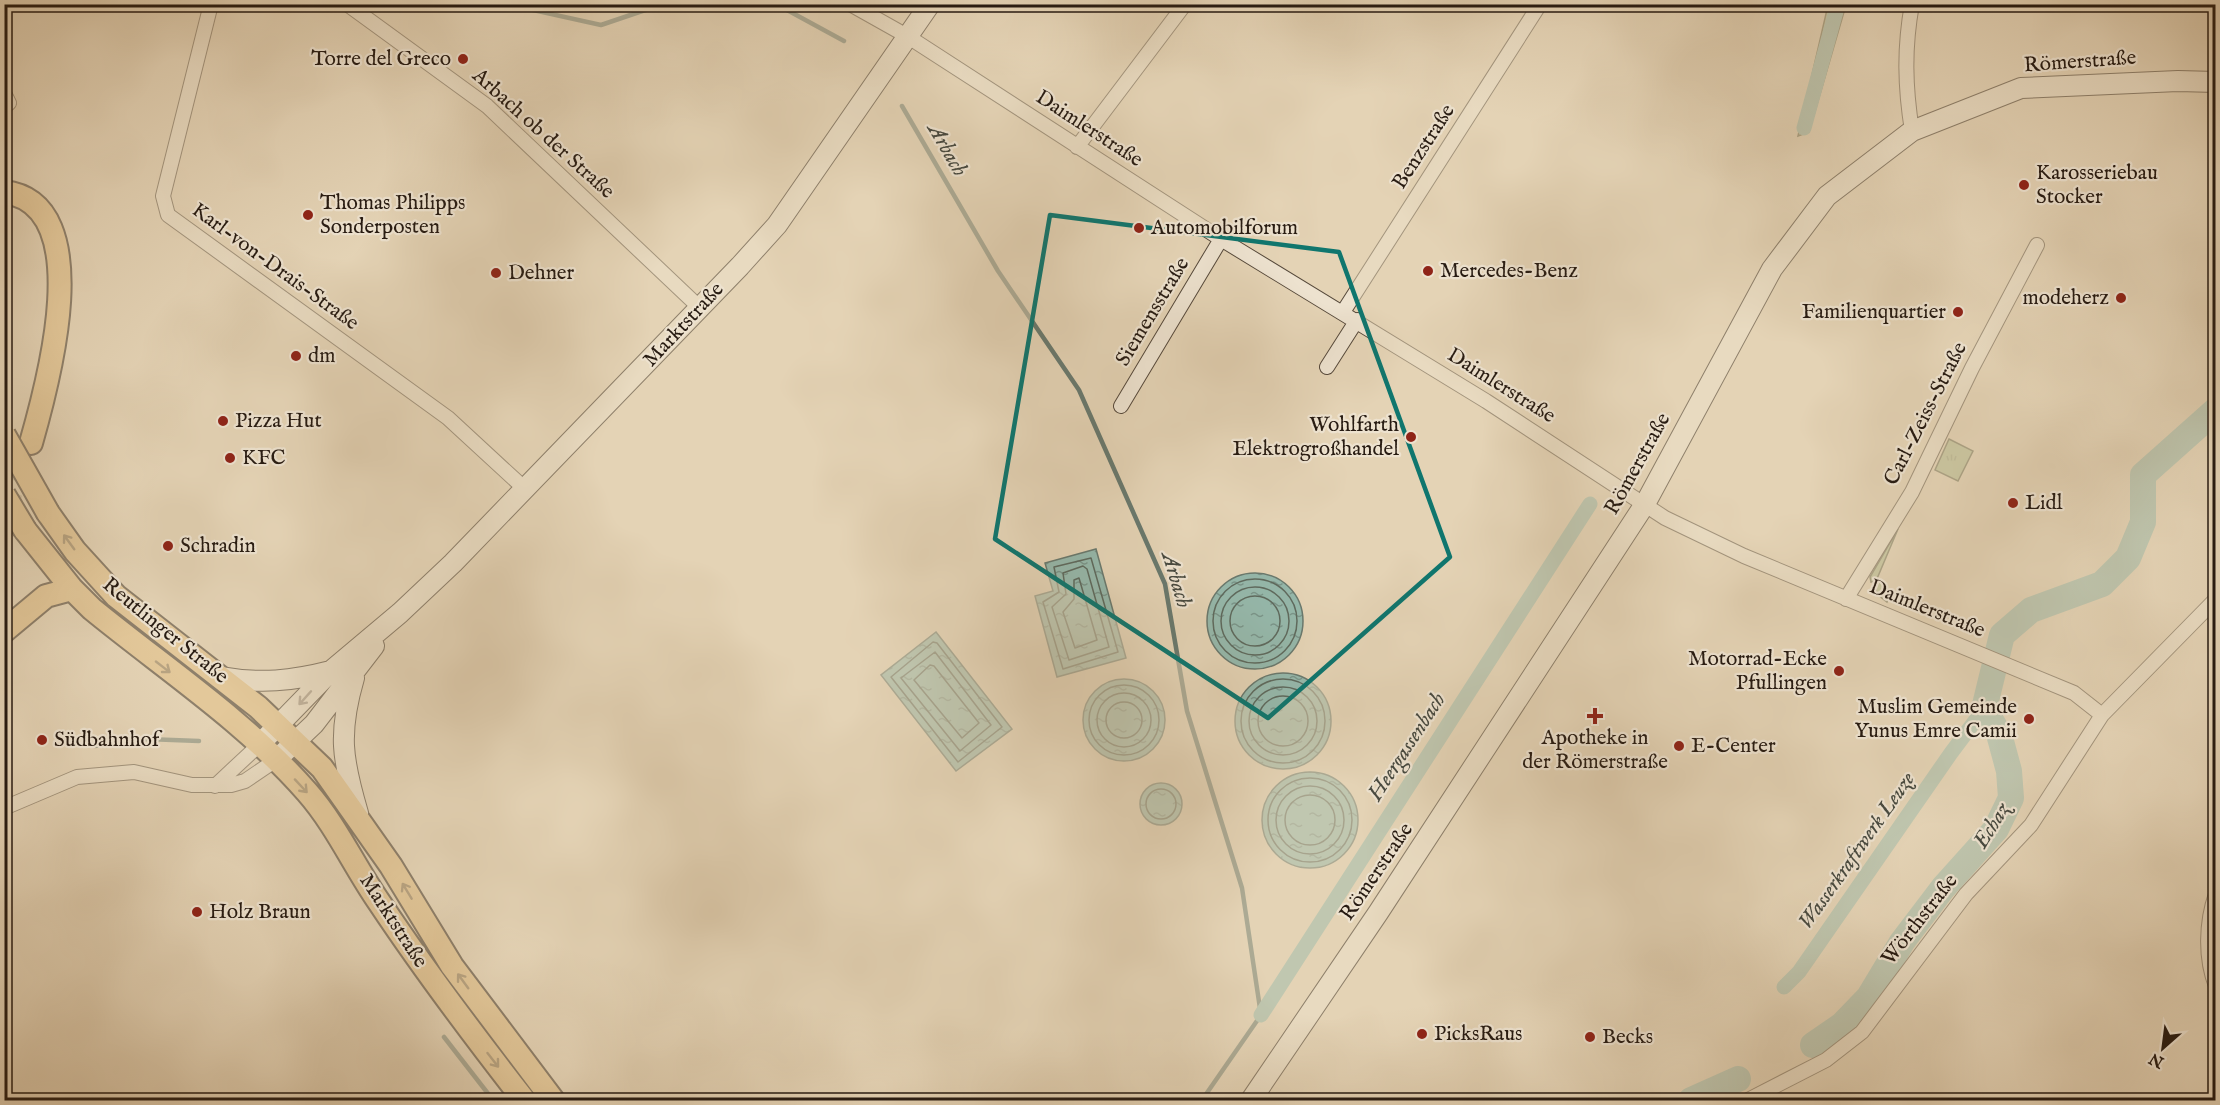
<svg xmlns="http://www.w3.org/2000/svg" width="2220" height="1105" viewBox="0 0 2220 1105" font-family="'IM FELL English',serif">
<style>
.grass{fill:url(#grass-tufts);stroke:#6c6c51;stroke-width:1.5}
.forest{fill:url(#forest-firs);stroke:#6c6c51;stroke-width:1.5}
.water{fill:url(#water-ripples);stroke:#69796e;stroke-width:1.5}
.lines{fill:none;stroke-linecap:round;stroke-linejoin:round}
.shore{stroke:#5e6a5e;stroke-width:1.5}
.stream{stroke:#69796e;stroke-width:4.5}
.canal{stroke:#95b8ab;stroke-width:15}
.river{stroke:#95b8ab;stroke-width:26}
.primary-tunnel{stroke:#beae94;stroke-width:22;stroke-dasharray:22 11;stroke-linecap:butt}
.street-casing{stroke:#56493b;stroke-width:16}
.secondary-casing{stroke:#271b12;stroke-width:22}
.primary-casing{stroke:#271b12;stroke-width:26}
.street{stroke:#ede2cf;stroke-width:14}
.secondary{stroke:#ede2cf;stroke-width:20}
.primary{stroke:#e2ba7a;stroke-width:22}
.primary-bridge-casing{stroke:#271b12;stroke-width:26;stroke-linecap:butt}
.primary-bridge{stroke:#e2ba7a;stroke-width:22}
.oneway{stroke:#846a46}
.oneway2{stroke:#94887a}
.marked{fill:none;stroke:#0f766e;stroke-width:4.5;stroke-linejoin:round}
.poi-dot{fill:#8f2418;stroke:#ede2cf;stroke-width:2}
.labels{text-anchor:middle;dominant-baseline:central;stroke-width:4.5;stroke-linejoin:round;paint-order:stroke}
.poi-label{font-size:21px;fill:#271b12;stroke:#ede2cf;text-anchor:start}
.street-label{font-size:21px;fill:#271b12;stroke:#ede2cf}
.water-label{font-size:22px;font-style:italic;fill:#484a40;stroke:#ede2cf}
</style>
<defs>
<pattern id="grass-tufts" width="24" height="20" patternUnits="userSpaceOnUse" patternTransform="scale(1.5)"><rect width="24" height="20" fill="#b1bd90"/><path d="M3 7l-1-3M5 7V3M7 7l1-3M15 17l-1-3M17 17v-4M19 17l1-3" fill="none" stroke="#98a27b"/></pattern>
<pattern id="forest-firs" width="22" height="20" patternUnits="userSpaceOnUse" patternTransform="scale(1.5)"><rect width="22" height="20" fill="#b1bd90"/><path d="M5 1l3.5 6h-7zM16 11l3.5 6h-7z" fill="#98a27b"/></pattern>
<pattern id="water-ripples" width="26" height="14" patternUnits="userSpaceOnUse" patternTransform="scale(1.5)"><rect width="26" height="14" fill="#95b8ab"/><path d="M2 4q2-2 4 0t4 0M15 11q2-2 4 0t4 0" fill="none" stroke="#7a958a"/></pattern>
</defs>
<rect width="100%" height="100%" fill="#e4d3b5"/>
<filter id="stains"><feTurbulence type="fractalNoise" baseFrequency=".00333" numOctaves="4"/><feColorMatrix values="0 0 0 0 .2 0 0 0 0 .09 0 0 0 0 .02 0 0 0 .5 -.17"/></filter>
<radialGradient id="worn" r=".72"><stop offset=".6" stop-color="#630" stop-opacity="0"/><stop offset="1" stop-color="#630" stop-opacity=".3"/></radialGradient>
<path class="grass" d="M1949 439 1973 451 1958 481 1935 470Z
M1898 529 1876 581 1871 582 1870 577Z
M1878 580 1884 583 1891 594 1887 602 1878 595 1874 584Z"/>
<path class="forest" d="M1828 5H1846L1809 132 1798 136Z"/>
<path class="water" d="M1096 549 1126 658 1057 677 1035 596 1053 591 1045 563Z
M1207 621a48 48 0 1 1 96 0a48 48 0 1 1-96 0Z
M936 632 1012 729 956 771 881 675Z
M1235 721a48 48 0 1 1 96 0a48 48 0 1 1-96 0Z
M1083 720a41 41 0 1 1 82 0a41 41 0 1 1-82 0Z
M1262 820a48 48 0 1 1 96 0a48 48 0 1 1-96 0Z
M1140 804a21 21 0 1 1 42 0a21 21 0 1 1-42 0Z"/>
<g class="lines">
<path class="shore" d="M1091 558 1118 652 1063 669 1043 602 1059 592 1054 567Z
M1083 566 1087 569 1109 647 1069 660 1052 607 1066 594 1063 573Z
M1079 578 1097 640 1075 648 1063 612 1074 599V580Z
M1213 621a42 42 0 1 1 84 0a42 42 0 1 1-84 0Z
M1221 621a34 34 0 1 1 68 0a34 34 0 1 1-68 0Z
M1230 621a25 25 0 1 1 50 0a25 25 0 1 1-50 0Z
M933 642 937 643 1002 727 958 762 891 677Z
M935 652 991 725 960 751 901 678Z
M930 665 934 666 979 723 962 738 914 680Z
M1241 721a42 42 0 1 1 84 0a42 42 0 1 1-84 0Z
M1089 720a35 35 0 1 1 70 0a35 35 0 1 1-70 0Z
M1249 721a34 34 0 1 1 68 0a34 34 0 1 1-68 0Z
M1097 720a27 27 0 1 1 54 0a27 27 0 1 1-54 0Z
M1258 721a25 25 0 1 1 50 0a25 25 0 1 1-50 0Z
M1106 720a18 18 0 1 1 36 0a18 18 0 1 1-36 0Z
M1268 820a42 42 0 1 1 84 0a42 42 0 1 1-84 0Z
M1276 820a34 34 0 1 1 68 0a34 34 0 1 1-68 0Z
M1146 804a15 15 0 1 1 30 0a15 15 0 1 1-30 0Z
M1285 820a25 25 0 1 1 50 0a25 25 0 1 1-50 0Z"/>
<path class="stream" d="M506 4 601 25 663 4
M776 4 844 41
M902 106 998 271 1079 390 1165 584 1187 711 1242 888 1261 1015 1202 1100
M95 746 146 739 199 741
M444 1037 493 1100"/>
<path class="canal" d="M1804 128 1838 4
M1784 987 1799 972 1951 753 1984 709
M1261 1015 1590 504"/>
<path class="river" d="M1813 1045 1842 1025 1869 997 1902 942 1943 888 1996 829 2011 798 2009 771 1999 734 1984 709 2002 635 2031 610 2102 584 2128 558 2143 522V475L2216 410
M1691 1100 1738 1079"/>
<path class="primary-tunnel" d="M4 512 28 452"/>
<g class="street-casing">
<path id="street" d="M211 4 163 196 168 215 448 418 525 489
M347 4 487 106 700 308
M850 4 907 36 1221 239 1486 401 1665 518 1744 556 2074 693 2102 715
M4 93 9 103 4 107
M1912 131C1905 87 1904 48 1912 4
M1077 147 1185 4
M1343 312 1540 4
M1327 367 1357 320
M1121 406 1221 239
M1846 599 1912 492 1972 368 2037 245
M215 786 260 744
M4 808 77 777 134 772 192 785H231L245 781 276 760
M2216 894C2206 922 2205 959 2216 986
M1748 1100 1826 1060 1862 1032 1966 894 2031 825 2102 715 2216 599"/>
</g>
<g class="secondary-casing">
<path id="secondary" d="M221 677C260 684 292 681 331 671
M354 678C338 733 342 759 358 813
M260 744 331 671 400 613 453 563 740 266 777 225 930 4
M276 760 314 724 374 646
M1251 1100 1378 913 1645 504 1772 269 1827 196 1912 131 2021 88 2178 81 2216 82"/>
</g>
<g class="primary-casing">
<path id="primary" d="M4 192C99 203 47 387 31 443
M48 513 75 551 116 596 258 707 322 768 391 866 452 966 553 1100
M25 530 72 589 92 609C164 668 245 721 307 792 336 825 354 866 379 902 425 971 474 1036 524 1100
M4 631 46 596 72 589"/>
</g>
<use href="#street" class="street"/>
<use href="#secondary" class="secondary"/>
<use href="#primary" class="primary"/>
<g class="primary-bridge-casing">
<path id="primary-bridge" d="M4 435 48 513
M4 495 25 530"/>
</g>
<use href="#primary-bridge" class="primary-bridge"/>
</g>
<defs><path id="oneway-shaft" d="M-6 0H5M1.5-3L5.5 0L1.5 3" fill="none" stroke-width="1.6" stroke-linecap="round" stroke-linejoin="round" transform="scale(1.5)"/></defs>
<g class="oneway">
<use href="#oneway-shaft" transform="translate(69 542) rotate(-126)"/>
<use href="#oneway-shaft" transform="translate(163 667) rotate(38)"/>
<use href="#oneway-shaft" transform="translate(301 786) rotate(47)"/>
<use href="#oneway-shaft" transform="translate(407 891) rotate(-121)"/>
<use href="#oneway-shaft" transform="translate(463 981) rotate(-126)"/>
<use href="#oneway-shaft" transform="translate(493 1060) rotate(52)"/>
</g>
<use class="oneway2" href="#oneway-shaft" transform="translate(305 698) rotate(132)"/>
<path d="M0 0H2220V1105H0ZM1050 215 1339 252 1450 557 1268 718 995 539Z" fill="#e4d3b5" fill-opacity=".55" fill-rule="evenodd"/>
<path class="marked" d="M1050 215 1339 252 1450 557 1268 718 995 539Z"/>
<g class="poi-dot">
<circle cx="463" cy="59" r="6"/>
<circle cx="2024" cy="185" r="6"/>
<circle cx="308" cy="215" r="6"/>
<circle cx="1139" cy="228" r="6"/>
<circle cx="1428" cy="271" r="6"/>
<circle cx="496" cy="273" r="6"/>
<circle cx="2121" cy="298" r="6"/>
<circle cx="1958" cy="312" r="6"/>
<circle cx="296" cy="356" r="6"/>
<circle cx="223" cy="421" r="6"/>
<circle cx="1411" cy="437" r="6"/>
<circle cx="230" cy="458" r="6"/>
<circle cx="2013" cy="503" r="6"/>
<circle cx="168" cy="546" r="6"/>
<circle cx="1839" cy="671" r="6"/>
<path d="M1592 707h6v6h6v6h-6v6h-6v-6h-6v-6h6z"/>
<circle cx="2029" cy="719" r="6"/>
<circle cx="42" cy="740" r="6"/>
<circle cx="1679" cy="746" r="6"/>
<circle cx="197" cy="912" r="6"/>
<circle cx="1422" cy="1034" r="6"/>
<circle cx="1590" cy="1037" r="6"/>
</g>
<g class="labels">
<g class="poi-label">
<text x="451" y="59" text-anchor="end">Torre del Greco</text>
<text x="2036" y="173">Karosseriebau<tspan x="2036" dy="24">Stocker</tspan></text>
<text x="320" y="203">Thomas Philipps<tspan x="320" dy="24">Sonderposten</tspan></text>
<text x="1151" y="228">Automobilforum</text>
<text x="1440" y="271">Mercedes-Benz</text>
<text x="508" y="273">Dehner</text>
<text x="2109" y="298" text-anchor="end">modeherz</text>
<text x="1946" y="312" text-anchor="end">Familienquartier</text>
<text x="308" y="356">dm</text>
<text x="235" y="421">Pizza Hut</text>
<text x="1399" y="425" text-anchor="end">Wohlfarth<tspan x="1399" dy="24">Elektrogroßhandel</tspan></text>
<text x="242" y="458">KFC</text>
<text x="2025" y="503">Lidl</text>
<text x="180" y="546">Schradin</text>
<text x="1827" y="659" text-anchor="end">Motorrad-Ecke<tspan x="1827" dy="24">Pfullingen</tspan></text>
<text x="2017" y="707" text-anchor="end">Muslim Gemeinde<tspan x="2017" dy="24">Yunus Emre Camii</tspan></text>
<text x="1595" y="738" text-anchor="middle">Apotheke in<tspan x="1595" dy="24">der Römerstraße</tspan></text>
<text x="54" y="740">Südbahnhof</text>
<text x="1691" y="746">E-Center</text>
<text x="209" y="912">Holz Braun</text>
<text x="1434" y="1034">PicksRaus</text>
<text x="1602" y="1037">Becks</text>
</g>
<g class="street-label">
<text transform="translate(2080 62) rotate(-4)">Römerstraße</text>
<text transform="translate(1089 129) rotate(33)">Daimlerstraße</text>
<text transform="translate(543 134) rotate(42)">Arbach ob der Straße</text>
<text transform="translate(1424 147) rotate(-57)">Benzstraße</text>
<text transform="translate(275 267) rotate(36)">Karl-von-Drais-Straße</text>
<text transform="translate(1153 312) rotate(-59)">Siemensstraße</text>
<text transform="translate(684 325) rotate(-47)">Marktstraße</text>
<text transform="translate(1501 386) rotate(32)">Daimlerstraße</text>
<text transform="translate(1926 414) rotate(-63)">Carl-Zeiss-Straße</text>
<text transform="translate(1638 464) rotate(-61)">Römerstraße</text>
<text transform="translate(1927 609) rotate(22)">Daimlerstraße</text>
<text transform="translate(165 631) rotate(39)">Reutlinger Straße</text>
<text transform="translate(1377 872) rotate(-56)">Römerstraße</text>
<text transform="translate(1920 920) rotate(-52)">Wörthstraße</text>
<text transform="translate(393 921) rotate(57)">Marktstraße</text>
</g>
<g class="water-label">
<text transform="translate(947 150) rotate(60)">Arbach</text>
<text transform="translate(1176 580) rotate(73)">Arbach</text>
<text transform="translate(1407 747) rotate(-57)">Heergassenbach</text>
<text transform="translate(1992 826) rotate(-58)">Echaz</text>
<text transform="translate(1857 851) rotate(-55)">Wasserkraftwerk Leuze</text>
</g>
</g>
<rect width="2220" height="1105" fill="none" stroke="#e4d3b5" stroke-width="24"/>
<rect x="6" y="6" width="2208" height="1093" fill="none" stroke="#271b12" stroke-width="3"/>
<rect x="12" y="12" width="2196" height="1081" fill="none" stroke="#271b12" stroke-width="1.5"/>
<g transform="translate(2163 1048) rotate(208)" stroke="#ede2cf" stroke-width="4.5" paint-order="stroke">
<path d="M0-4.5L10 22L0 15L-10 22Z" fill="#271b12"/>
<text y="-9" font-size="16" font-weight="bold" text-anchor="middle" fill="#271b12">N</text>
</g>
<rect width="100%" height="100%" filter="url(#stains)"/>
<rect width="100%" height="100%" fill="url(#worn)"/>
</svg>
